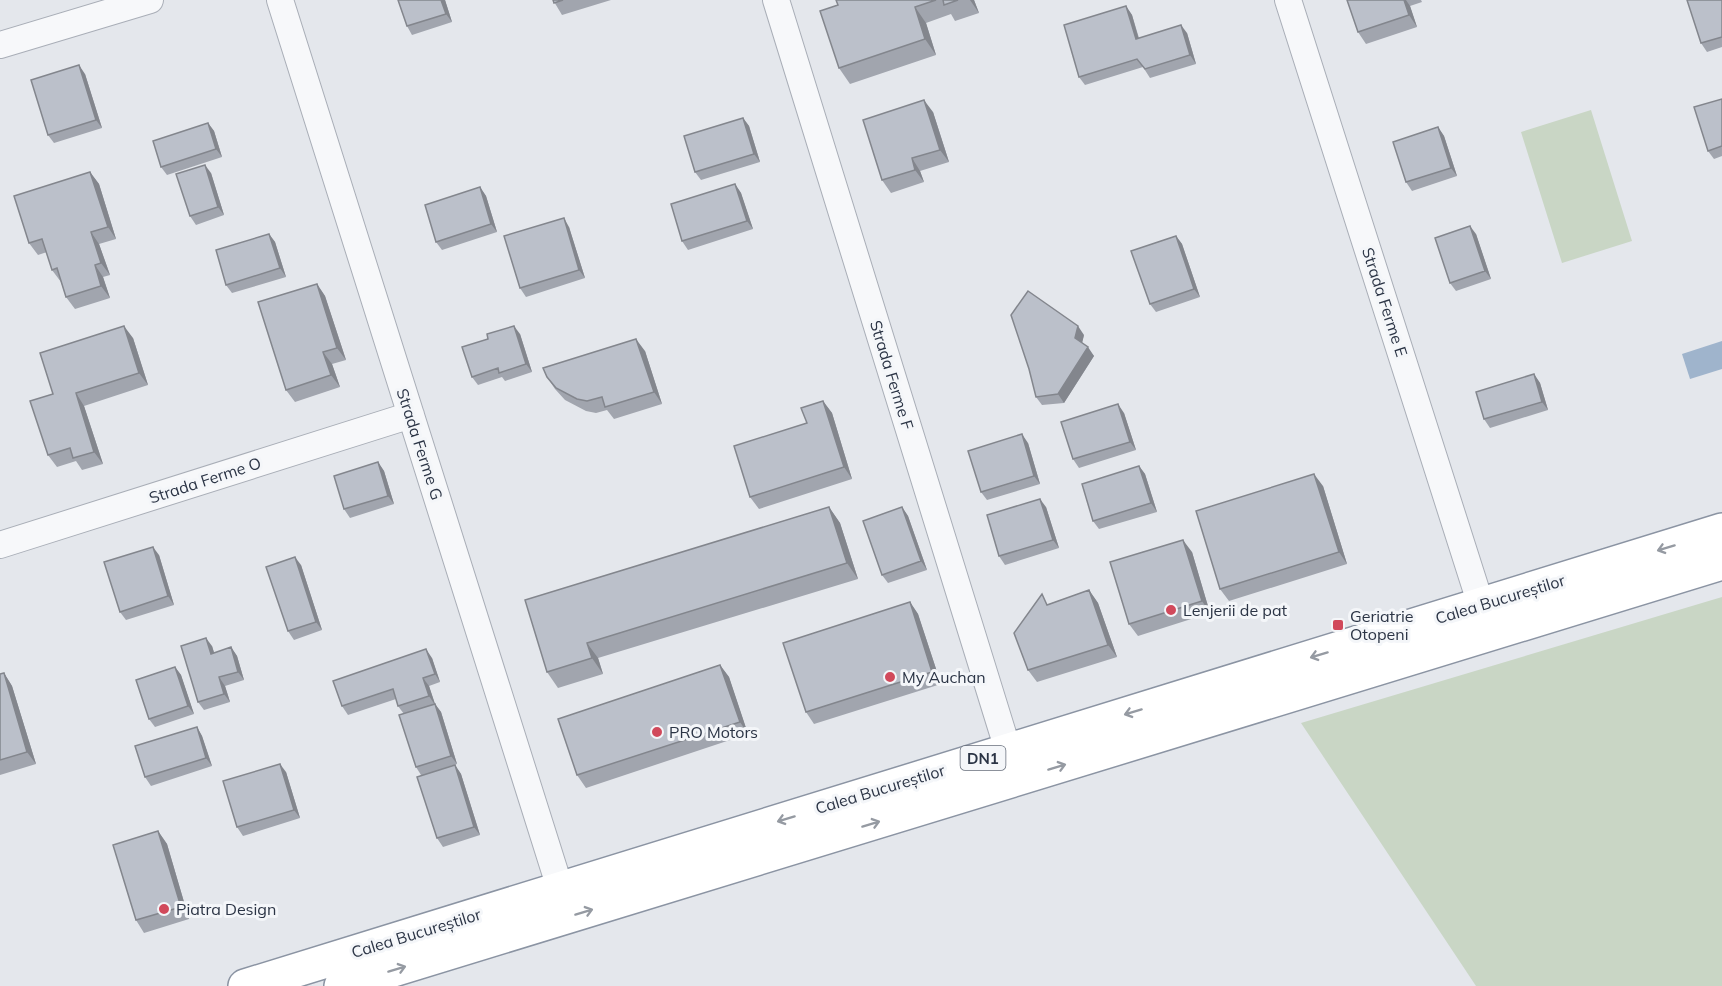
<svg xmlns="http://www.w3.org/2000/svg" width="1722" height="986" viewBox="0 0 1722 986" font-family="Mulish,sans-serif">
<style>
.green{fill:#c9d6c5}
.water{fill:#9fb4cc}
.lines{fill:none;stroke-linecap:round;stroke-linejoin:round}
.street-casing{stroke:#a9aeb7;stroke-width:28}
.highway-casing{stroke:#8b94a3;stroke-width:36}
.street{stroke:#f7f8fa;stroke-width:26}
.highway{stroke:#fff;stroke-width:33}
.wall{fill:#a1a5ae}
.shaded-wall{fill:#83868d}
.building{fill:#bbc0ca;stroke:#83868d;stroke-width:1.5}
.oneway{stroke:#959aa2}
.poi-dot{fill:#d1495b;stroke:#f4f6f9;stroke-width:2}
.labels{text-anchor:middle;dominant-baseline:central;stroke-width:6;stroke-linejoin:round;paint-order:stroke}
.shield{fill:#f4f6f9;stroke:#676e7b;stroke-width:1.5}
.shield-label{font-size:15px;font-weight:bold;fill:#2b3445}
.street-label{font-size:16px;fill:#2b3445;stroke:#f4f6f9}
.poi-label{font-size:16px;fill:#2b3445;stroke:#f4f6f9;text-anchor:start}
</style>
<rect width="100%" height="100%" fill="#e4e7ec"/>
<path class="green" d="M1591 110 1632 241 1562 263 1521 132Z
M1722 597V986H1476L1301 723Z"/>
<path class="water" d="M1722 341V369L1690 379 1682 354Z"/>
<g class="lines">
<g class="street-casing">
<path id="street" d="M280 0 560 888
M776 0 1008 750
M1288 0 1481 605
M0 45 150 0
M0 545 411 415"/>
</g>
<g class="highway-casing">
<path id="highway" d="M245 986 1722 530
M341 986 1722 563"/>
</g>
<use href="#street" class="street"/>
<use href="#highway" class="highway"/>
</g>
<path class="wall" d="M445 0 452 22 412 35 407 26Z
M553 0H611L562 15Z
M836 0H974L979 13 955 21 951 14 926 23 936 55 850 84 839 68 838 5Z
M1347 0H1421L1422 2 1410 6 1417 27 1366 44 1358 32Z
M1722 0V47L1707 52 1701 43Z
M1126 6 1132 15 1139 38 1187 33 1196 64 1150 78 1143 67 1085 85 1079 77Z
M85 74 102 128 54 143 48 135Z
M1722 99V156L1714 159 1708 151Z
M933 112 949 162 920 171 924 182 891 193 882 180Z
M743 118 749 126 760 162 701 180 695 172Z
M208 123 214 131 222 157 167 175 161 167Z
M1438 127 1444 136 1457 176 1412 191 1406 182Z
M90 172 99 184 116 239 99 244 110 275 103 277 110 298 75 309 66 297 61 282 52 270 47 252 38 255 29 243Z
M211 173 224 215 196 225 190 216Z
M735 184 741 193 753 229 688 250 682 241Z
M480 187 486 196 497 232 442 250 436 242Z
M569 227 585 278 526 297 520 288Z
M269 234 275 242 286 277 232 293 226 285Z
M1476 234 1491 279 1456 291 1450 283Z
M1176 236 1182 244 1200 297 1156 312 1150 304Z
M317 284 325 296 346 360 332 364 340 387 295 402 286 390Z
M520 334 532 372 505 381 502 377 478 385 472 377Z
M1084 335 1082 343 1094 356 1064 403 1042 405 1036 397Z
M133 338 148 385 84 406 103 464 82 470 76 461 57 467 48 455 53 394Z
M645 351 662 404 614 419 607 410 596 413 586 411 565 400 555 389 547 377Z
M1534 374 1540 383 1548 410 1490 428 1484 419Z
M823 401 832 413 852 479 759 509 750 497Z
M1124 413 1136 450 1079 468 1073 459Z
M1028 443 1040 484 987 500 981 492Z
M378 462 384 471 394 504 350 518 344 509Z
M1139 466 1145 474 1157 512 1099 529 1093 521Z
M1323 486 1347 564 1229 601 1220 589Z
M829 507 840 523 858 579 598 658 603 674 558 688 547 672 525 600Z
M902 507 908 516 927 570 888 583 882 575Z
M1046 507 1059 548 1005 565 999 556Z
M1192 552 1210 613 1138 636 1129 624Z
M159 555 174 605 126 620 120 612Z
M301 565 322 630 294 640 288 631Z
M1089 590 1098 603 1117 657 1037 682 1028 670 1049 604Z
M910 602 918 614 941 684 814 724 806 712Z
M212 646 214 653 231 647 237 656 244 680 225 686 230 702 204 710 198 702Z
M432 658 440 682 429 686 435 704 441 712 457 764 444 768 455 765 461 774 480 835 443 847 437 838 421 775 416 767 404 714 398 706 396 699 348 715 342 706Z
M720 665 729 677 748 734 586 788 577 775Z
M175 667 181 675 194 714 155 727 149 719Z
M4 673 12 686 36 764 0 775V674Z
M197 727 202 736 212 766 151 786 145 777Z
M286 772 300 818 243 836 237 827Z
M158 831 167 844 189 919 144 933 136 920Z"/>
<path class="shaded-wall" d="M441 0H445L452 22 446 14Z
M970 0H974L979 13Z
M1404 0H1406L1410 6 1417 27 1409 15Z
M1126 6 1132 15 1141 47 1136 39Z
M915 7 926 23 936 55 925 39Z
M1181 25 1187 33 1196 64 1190 55Z
M79 65 85 74 102 128 96 120Z
M924 100 933 112 949 162 940 150Z
M743 118 749 126 760 162 754 154Z
M208 123 214 131 222 157 216 149Z
M1438 127 1444 136 1457 176 1451 168Z
M912 158 920 171 924 182 915 170Z
M205 165 211 173 224 215 218 207Z
M90 172 99 184 116 239 108 227Z
M735 184 741 193 753 229 747 221Z
M480 187 486 196 497 232 491 224Z
M564 218 569 227 585 278 579 270Z
M1470 226 1476 234 1491 279 1485 271Z
M91 232 99 244 110 275 101 263Z
M269 234 275 242 286 277 280 268Z
M1176 236 1182 244 1200 297 1194 289Z
M95 265 103 277 110 298 101 286Z
M317 284 325 296 346 360 337 348Z
M124 326 133 338 148 385 139 373Z
M514 326 520 334 532 372 526 364Z
M1078 326 1084 335 1081 347 1075 338Z
M636 339 645 351 662 404 654 392Z
M1088 347 1094 356 1064 403 1058 394Z
M323 352 332 364 340 387 331 375Z
M1534 374 1540 383 1548 410 1542 402Z
M76 393 84 406 103 464 94 452Z
M823 401 832 413 852 479 844 467Z
M1118 404 1124 413 1136 450 1130 442Z
M1022 434 1028 443 1040 484 1034 476Z
M378 462 384 471 394 504 388 496Z
M1139 466 1145 474 1157 512 1151 503Z
M1314 474 1323 486 1347 564 1339 552Z
M1040 499 1046 507 1059 548 1053 540Z
M829 507 840 523 858 579 847 563Z
M902 507 908 516 927 570 921 561Z
M1183 540 1192 552 1210 613 1202 601Z
M153 547 159 555 174 605 168 596Z
M295 557 301 565 322 630 316 622Z
M1089 590 1098 603 1117 657 1108 645Z
M910 602 918 614 941 684 932 672Z
M206 638 212 646 217 662 211 654Z
M587 643 598 658 603 674 592 658Z
M231 647 237 656 244 680 238 672Z
M426 649 432 658 440 682 435 674Z
M720 665 729 677 748 734 740 722Z
M175 667 181 675 194 714 188 706Z
M4 673 12 686 36 764 27 752Z
M219 677 225 686 230 702 224 694Z
M423 678 429 686 435 704 441 712 457 764 451 756 435 705 429 696Z
M197 727 202 736 212 766 206 758Z
M280 764 286 772 300 818 294 810Z
M455 765 461 774 480 835 474 827Z
M158 831 167 844 189 919 181 907Z"/>
<path class="building" d="M398 0H441L446 14 407 26Z
M553 0H563L554 3Z
M836 0H936L915 7 925 39 839 68 820 11 838 5Z
M943 0H958L944 5Z
M1347 0H1404L1409 15 1358 32Z
M1687 0H1722V37L1701 43Z
M1126 6 1136 39 1181 25 1190 55 1145 69 1137 59 1079 77 1064 25Z
M79 65 96 120 48 135 31 80Z
M1722 99V146L1708 151 1694 107Z
M924 100 940 150 912 158 915 170 882 180 863 120Z
M743 118 754 154 695 172 684 136Z
M208 123 216 149 161 167 153 141Z
M1438 127 1451 168 1406 182 1393 142Z
M205 165 218 207 190 216 176 174Z
M90 172 108 227 91 232 101 263 95 265 101 286 66 297 57 268 52 270 42 239 29 243 14 196Z
M735 184 747 221 682 241 671 204Z
M480 187 491 224 436 242 425 205Z
M564 218 579 270 520 288 504 236Z
M1470 226 1485 271 1450 283 1435 238Z
M269 234 280 268 226 285 216 250Z
M1176 236 1194 289 1150 304 1131 251Z
M317 284 337 348 323 352 331 375 286 390 258 302Z
M1028 291 1078 326 1075 338 1088 347 1058 394 1036 397 1029 369 1011 315Z
M124 326 139 373 76 393 94 452 73 458 70 448 48 455 30 401 53 394 40 353Z
M514 326 526 364 499 373 498 368 472 377 462 347 488 339 487 334Z
M636 339 654 392 605 407 602 397 587 401 577 399 556 388 547 377 543 368Z
M1534 374 1542 402 1484 419 1476 392Z
M823 401 844 467 750 497 734 446 807 423 801 408Z
M1118 404 1130 442 1073 459 1061 422Z
M1022 434 1034 476 981 492 968 451Z
M378 462 388 496 344 509 334 476Z
M1139 466 1151 503 1093 521 1082 484Z
M1314 474 1339 552 1220 589 1196 511Z
M1040 499 1053 540 999 556 987 515Z
M829 507 847 563 587 643 592 658 547 672 525 600Z
M902 507 921 561 882 575 863 521Z
M1183 540 1202 601 1129 624 1110 562Z
M153 547 168 596 120 612 104 562Z
M295 557 316 622 288 631 266 567Z
M1089 590 1108 645 1028 670 1014 633 1042 594 1047 605Z
M910 602 932 672 806 712 783 643Z
M206 638 211 654 231 647 238 672 219 677 224 694 198 702 181 646Z
M426 649 435 674 423 678 429 696 398 706 393 689 342 706 333 681Z
M720 665 740 722 577 775 558 719Z
M175 667 188 706 149 719 136 680Z
M4 673 27 752 0 760V674Z
M435 704 451 756 416 767 399 715Z
M197 727 206 758 145 777 135 746Z
M280 764 294 810 237 827 223 781Z
M455 765 474 827 437 838 417 777Z
M158 831 181 907 136 920 113 845Z"/>
<defs><path id="oneway-shaft" d="M-6 0H5M1.5-3L5.5 0L1.5 3" fill="none" stroke-width="1.6" stroke-linecap="round" stroke-linejoin="round" transform="scale(1.5)"/></defs>
<g class="oneway">
<use href="#oneway-shaft" transform="translate(1666 548) rotate(163)"/>
<use href="#oneway-shaft" transform="translate(1319 655) rotate(163)"/>
<use href="#oneway-shaft" transform="translate(1133 712) rotate(163)"/>
<use href="#oneway-shaft" transform="translate(1057 767) rotate(-17)"/>
<use href="#oneway-shaft" transform="translate(786 819) rotate(163)"/>
<use href="#oneway-shaft" transform="translate(871 824) rotate(-17)"/>
<use href="#oneway-shaft" transform="translate(584 912) rotate(-17)"/>
<use href="#oneway-shaft" transform="translate(397 969) rotate(-17)"/>
</g>
<g class="poi-dot">
<circle cx="1171" cy="610" r="6"/>
<rect x="1332" y="619" width="12" height="12" rx="3"/>
<circle cx="890" cy="677" r="6"/>
<circle cx="657" cy="732" r="6"/>
<circle cx="164" cy="909" r="6"/>
</g>
<g class="labels">
<rect class="shield" x="960.5" y="746" width="45" height="24" rx="4.5"/>
<g class="shield-label">
<text x="983" y="758">DN1</text>
</g>
<g class="street-label">
<text transform="translate(1385 302) rotate(72)">Strada Ferme E</text>
<text transform="translate(892 375) rotate(73)">Strada Ferme F</text>
<text transform="translate(420 444) rotate(72)">Strada Ferme G</text>
<text transform="translate(205 480) rotate(-18)">Strada Ferme O</text>
<text transform="translate(1500 599) rotate(-17)">Calea Bucureștilor</text>
<text transform="translate(880 789) rotate(-17)">Calea Bucureștilor</text>
<text transform="translate(416 933) rotate(-17)">Calea Bucureștilor</text>
</g>
<g class="poi-label">
<text x="1183" y="610">Lenjerii de pat</text>
<text x="1350" y="616">Geriatrie<tspan x="1350" dy="18">Otopeni</tspan></text>
<text x="902" y="677">My Auchan</text>
<text x="669" y="732">PRO Motors</text>
<text x="176" y="909">Piatra Design</text>
</g>
</g>
</svg>
